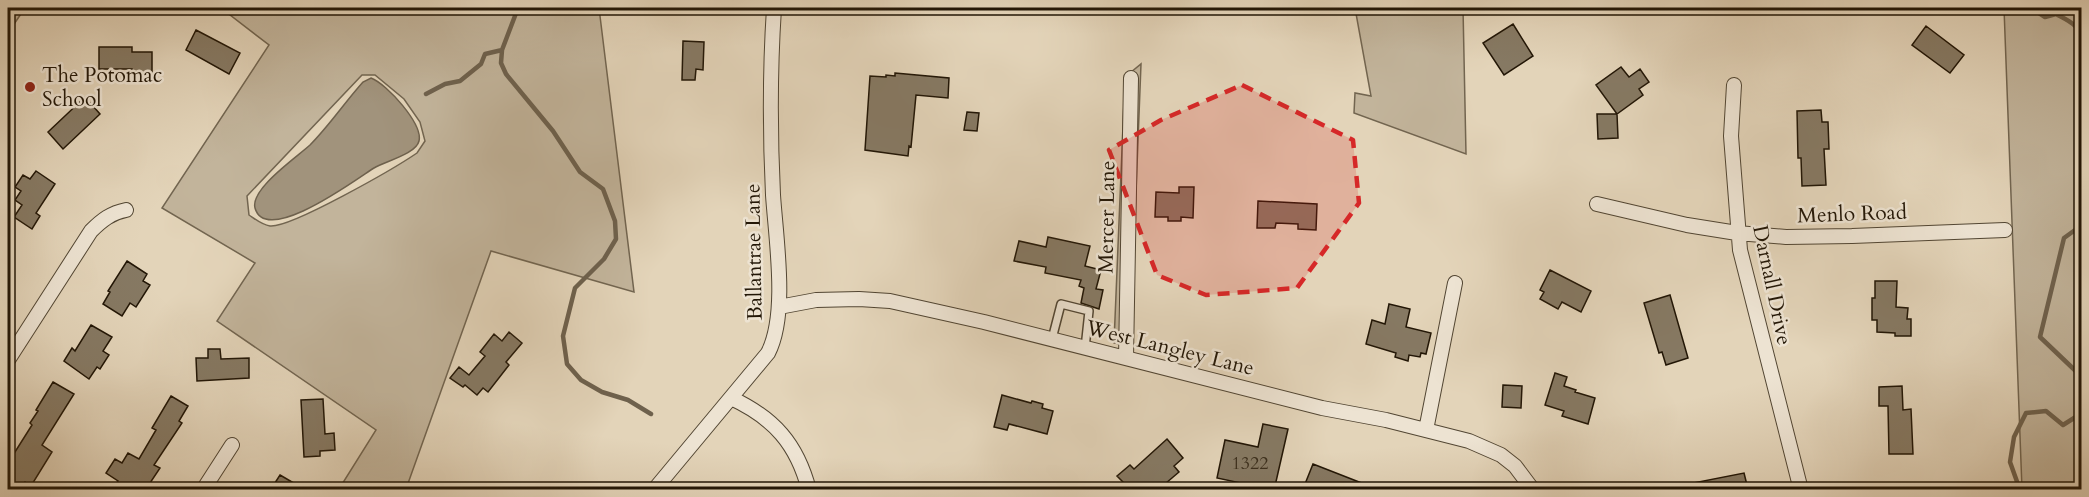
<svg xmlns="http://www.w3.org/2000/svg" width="2089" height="497" viewBox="0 0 2089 497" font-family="Cardo,serif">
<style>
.green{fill:#c2b49b;stroke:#726550;stroke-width:1.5;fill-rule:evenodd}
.water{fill:#a1937c;stroke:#6e614d;stroke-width:1.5}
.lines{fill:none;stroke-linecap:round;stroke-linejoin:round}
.stream{stroke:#6e614d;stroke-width:4.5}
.building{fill:#867963;stroke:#221606;stroke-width:1.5}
.lane-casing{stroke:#524633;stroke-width:10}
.street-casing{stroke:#524633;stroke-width:16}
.lane{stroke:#ede3d2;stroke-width:7}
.street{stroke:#ede3d2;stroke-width:14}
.marked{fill:#d62828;fill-opacity:0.2;stroke:#d62828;stroke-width:4.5;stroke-dasharray:12 8;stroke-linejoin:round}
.poi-dot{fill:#8f2418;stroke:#ede3d2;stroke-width:2}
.labels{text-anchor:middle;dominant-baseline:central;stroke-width:5;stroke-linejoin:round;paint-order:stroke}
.number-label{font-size:18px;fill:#3b2f1d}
.poi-label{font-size:21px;fill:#221606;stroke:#ede3d2;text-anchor:start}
.street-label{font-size:21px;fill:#221606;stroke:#ede3d2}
</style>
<rect width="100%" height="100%" fill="#e3d4b9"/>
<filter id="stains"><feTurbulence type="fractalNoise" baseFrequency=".00333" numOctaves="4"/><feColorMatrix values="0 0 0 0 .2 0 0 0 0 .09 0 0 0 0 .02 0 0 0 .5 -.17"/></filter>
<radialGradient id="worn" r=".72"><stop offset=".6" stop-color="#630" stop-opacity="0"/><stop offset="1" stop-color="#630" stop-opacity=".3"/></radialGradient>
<path class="green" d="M8 8H25L8 33Z
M221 8H599L634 292 491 251 406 489H339L376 430 217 321 255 263 162 208 269 45ZM362 75H375L404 99 420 122 425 141 417 153C395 168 291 228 270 226 262 225 255 219 249 215L247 196Z
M1355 8H1463L1466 154 1354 113 1355 93 1371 96Z
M2004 8H2081V489H2022Z
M1141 64 1130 346 1114 343 1125 77Z"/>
<path class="water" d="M371 78C387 84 423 124 419 141 416 154 386 161 374 168 358 178 266 247 255 208 250 189 297 157 310 145 329 126 345 102 363 82Z"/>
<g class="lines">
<path class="stream" d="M518 8 502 50 501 63 506 74 553 131 580 172 603 189 615 221 616 239 604 259 575 288 563 336 567 364 581 380 602 392 628 400 651 414
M2031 8 2045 17 2056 14C2067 20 2078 24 2082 38
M426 94 445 84 460 81 481 64 485 54 502 50
M2082 225 2064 238 2040 337 2082 377
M2020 490 2010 462 2014 437 2026 413 2046 411 2063 425 2082 413"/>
</g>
<path class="building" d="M1513 24 1533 56 1504 75 1483 43Z
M1926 26 1964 55 1950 73 1912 45Z
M196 30 240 53 229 74 186 50Z
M683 41 704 42 703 70 696 69 695 80H682Z
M99 47H132V52H152V74H132V69H99Z
M1621 67 1629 77 1640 69 1649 82 1639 89 1643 95 1617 114 1596 85Z
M895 73 949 78 948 98 916 95 911 147 909 146 908 156 865 150 870 76 886 77V75L895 76Z
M85 97 100 114 63 149 48 132Z
M1821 110 1822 122H1828L1829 149H1824L1826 185 1802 186 1801 158H1798L1797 111Z
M967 112 979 113 977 131 964 130Z
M1597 114H1617L1618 138 1598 139Z
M36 171 55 184 36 213 40 216 32 229 14 217 22 205 15 200 21 191 15 187 23 175 30 179Z
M1179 187H1194L1193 218 1181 217V221H1168V217H1155L1156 192 1179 193Z
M1258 201 1317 204 1316 230 1298 229V224L1276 223 1275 228H1257Z
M1048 237 1090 246 1085 266 1101 270 1096 289 1103 290 1099 309 1081 303 1084 288 1079 286 1081 280 1045 273 1046 267 1014 261 1019 241 1046 247Z
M127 261 147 274 143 281 150 285 136 307 130 303 122 316 103 304 110 292 108 291Z
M1550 270 1591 291 1581 312 1562 302 1558 309 1540 299 1544 292 1540 290Z
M1875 281H1897L1896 307 1908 308 1907 319H1911V336H1895V333L1877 332V320H1872V298H1875Z
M1670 295 1688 358 1666 365 1662 352 1659 353 1644 303Z
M1389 304 1410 309 1406 327 1431 333 1426 354 1421 353 1420 357 1409 355 1408 361 1395 357 1396 353 1366 344 1372 320 1385 324Z
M91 325 112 337 103 351 109 355 100 369 97 367 89 379 64 361 72 348 75 351Z
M509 332 522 343 506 362 509 365 488 392 483 388 477 395 465 385 463 387 450 378 459 367 469 375 485 356 480 352 494 334 502 341Z
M208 349H220L221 359 249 358V378L197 381 196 358H208Z
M1555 373 1567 377 1564 386 1576 390 1575 392 1595 398 1588 424 1562 416 1564 411 1545 405Z
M53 382 74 394 42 445 52 452 31 486 25 482 20 489H8V463L32 425 30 423 38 411 36 410Z
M1503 385 1522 386 1521 408 1502 407Z
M1902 386 1903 410 1911 409 1913 454H1889L1888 406H1879V387Z
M1002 395 1031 403 1032 401 1043 404 1042 408 1053 411 1047 434 1009 424 1007 430 994 427Z
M171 396 188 406 179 421 182 423 154 465 160 468 146 489H113L118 481 106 473 115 459 122 463 128 453 139 459 156 430 152 428Z
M323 399 325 434 334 433 335 450 320 451V456L304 457 301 400Z
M1263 424 1288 429 1275 486 1261 483 1259 487 1217 478 1225 440 1258 447Z
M1167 439 1183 458 1174 466 1179 472 1159 489H1130L1117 476 1130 465 1134 469Z
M1313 464 1377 489H1303Z
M1744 473 1748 489H1689L1688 484Z
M280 475 304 489H271Z"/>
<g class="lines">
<g class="lane-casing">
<path id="lane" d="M1052 339 1061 304 1089 311 1085 348"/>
</g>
<g class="street-casing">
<path id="street" d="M1734 85 1731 136 1740 250 1801 490
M1597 204 1687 225 1737 233 1786 237 1852 236 2005 230
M779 307 816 300 859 299 890 301 984 322 1322 408 1386 420 1469 441 1501 455 1515 466 1533 490
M1126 358 1131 78
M8 360 91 231C102 220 111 213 126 210
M731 398C774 418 797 444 809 490
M1426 430 1455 283
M203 490 232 445
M654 490 768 353C788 314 776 240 773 195 770 133 770 69 774 8"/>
</g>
<use href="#lane" class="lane"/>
<use href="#street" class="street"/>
</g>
<path class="marked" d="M1242 85 1353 140 1359 203 1297 288 1206 295 1157 275 1109 150 1161 120Z"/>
<circle class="poi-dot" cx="30" cy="87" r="6"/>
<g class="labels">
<g class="number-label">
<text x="1250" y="463">1322</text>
</g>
<g class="poi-label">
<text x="42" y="75">The Potomac<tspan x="42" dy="24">School</tspan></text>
</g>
<g class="street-label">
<text transform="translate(1852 214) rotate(-2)">Menlo Road</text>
<text transform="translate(1107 217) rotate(-89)">Mercer Lane</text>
<text transform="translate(754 252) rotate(-91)">Ballantrae Lane</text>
<text transform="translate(1772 285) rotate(78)">Darnall Drive</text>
<text transform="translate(1170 348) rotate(14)">West Langley Lane</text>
</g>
</g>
<rect width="2089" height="497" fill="none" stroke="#e3d4b9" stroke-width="30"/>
<rect x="9" y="9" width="2071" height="479" fill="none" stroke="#221606" stroke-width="3"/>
<rect x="15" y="15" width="2059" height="467" fill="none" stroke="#221606" stroke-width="1.5"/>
<rect width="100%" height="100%" filter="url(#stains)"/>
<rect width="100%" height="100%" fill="url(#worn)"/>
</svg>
